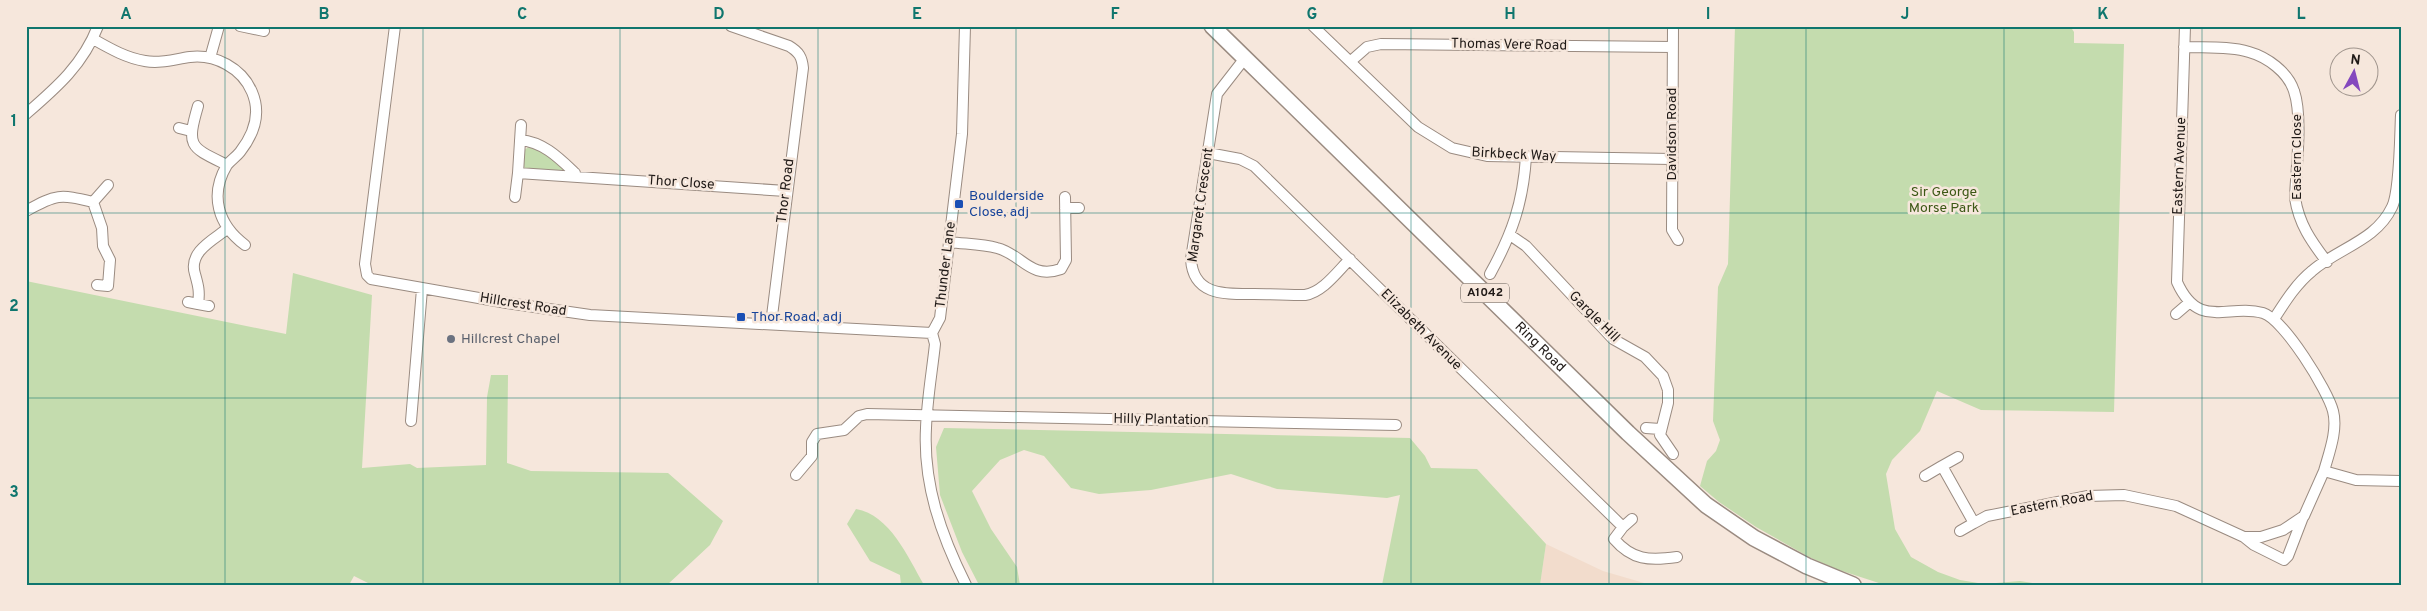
<svg xmlns="http://www.w3.org/2000/svg" width="2427" height="611" viewBox="0 0 2427 611" font-family="Overpass,sans-serif">
<style>
.built{fill:#f2dccc}
.green{fill:#c4dcae}
.lines{fill:none;stroke-linecap:round;stroke-linejoin:round}
.minor-casing{stroke:#9a8b81;stroke-width:12}
.highway-casing{stroke:#9a8b81;stroke-width:18}
.minor{stroke:#fff;stroke-width:10}
.highway{stroke:#fff;stroke-width:15}
.grid{fill:none;stroke:#0f766e;stroke-width:1;stroke-opacity:0.55}
.transit-dot{fill:#1a4fb4;stroke:#f6e7dc;stroke-width:2}
.worship-dot{fill:#6b7280;stroke:#f6e7dc;stroke-width:2}
.labels{text-anchor:middle;dominant-baseline:central;stroke-width:5;stroke-linejoin:round;paint-order:stroke}
.shield{fill:#f6e7dc;stroke:#605852;stroke-width:1}
.shield-label{font-size:12px;font-weight:bold;fill:#201a17}
.street-label{font-size:14px;fill:#201a17;stroke:#f6e7dc}
.park-label{font-size:14px;fill:#3c5815;stroke:#f6e7dc}
.transit-label{font-size:14px;fill:#164399;stroke:#f6e7dc;text-anchor:start}
.worship-label{font-size:14px;fill:#5b616d;stroke:#f6e7dc;text-anchor:start}
.neatline{fill:none;stroke:#0f766e;stroke-width:2}
.grid-label{font-size:16px;text-anchor:middle;font-weight:bold;fill:#0f766e}
</style>
<rect width="100%" height="100%" fill="#f6e7dc"/>
<path class="built" d="M1546 544 1603 571 1651 585H1540Z"/>
<path class="green" d="M1735 26H2070L2074 32V43L2124 44 2114 412 1981 410 1937 391 1920 431 1892 460 1886 474 1895 529 1911 557 1938 572 1960 580 1984 584 2020 581 2045 585H1885L1836 569 1809 557 1756 527 1719 502 1700 486 1707 461 1716 451 1720 440 1713 421 1718 287 1728 264Z
M531 145 536 146 567 170 565 173 527 170 524 167 523 151Z
M293 273 372 295 362 468 410 464 417 468 486 465 487 397 491 375H508L507 463 531 471 668 473 723 521 710 545 667 585H372L354 576 349 585H26V281L286 334Z
M944 428 1410 438 1425 456 1431 468 1477 469 1546 544 1540 585H1382L1400 495 1387 498 1277 489 1231 474 1151 490 1099 494 1071 488 1044 456 1024 450 1000 460 972 491 991 529 1017 567 1020 585H979L962 552 940 495 936 447Z
M856 509C890 515 908 557 924 585H901L900 575 870 561 847 524Z"/>
<g class="lines">
<g class="minor-casing">
<path id="minor" d="M240 26 264 31
M395 26 365 264 367 275 371 279 507 303 590 315 932 333
M731 26 789 46C799 52 802 57 803 68L771 324
M965 26 962 134 940 318 932 333 935 344C932 372 927 400 926 428 923 484 941 535 966 585
M1313 26 1418 127 1452 148 1487 156 1672 159
M1673 26 1672 230 1678 240
M2185 26 2177 282C2199 331 2228 303 2263 313 2284 319 2328 391 2333 411 2338 430 2329 453 2324 471
M93 39C109 48 126 58 145 61 160 64 175 59 190 57 215 54 242 68 252 92 261 113 254 134 240 152 236 157 231 160 227 165 209 195 218 225 245 245
M2184 47C2205 48 2229 46 2249 52 2267 57 2288 72 2294 91 2303 117 2296 169 2295 198 2299 224 2311 241 2327 262
M210 58 219 26
M1245 58 1217 94 1191 259C1193 296 1225 294 1254 294 1271 294 1288 295 1305 295 1323 292 1337 272 1350 259
M1351 61 1367 47 1381 44 1673 47
M198 106C186 147 190 147 227 165
M26 114C56 88 83 65 98 26
M521 125 518 173 786 191
M179 128 191 131
M520 140C543 142 558 157 575 173V177
M1208 153 1240 159 1254 166 1623 527 1632 519
M515 197 518 173
M93 202 108 185
M1065 208H1079
M26 211C57 194 59 194 93 202L102 228 103 246 110 260 108 286 97 285
M1510 235 1526 246 1613 339 1645 357 1663 376 1668 390V403L1660 435 1673 454
M950 242C965 244 982 244 997 248 1022 254 1030 280 1061 269L1066 260 1065 197
M1490 274C1512 234 1523 203 1526 157
M188 302 198 304C200 291 198 285 195 274 188 252 213 240 227 229
M198 304 209 306
M2176 314 2190 302
M2274 319C2285 302 2296 284 2312 271 2338 248 2376 241 2392 207 2400 191 2400 135 2401 115
M411 421 422 289
M1646 428 1660 429
M1958 457 1942 466 1974 523 1987 516 2088 496 2124 495 2176 506 2244 537H2261L2283 530 2304 516 2324 471 2356 480 2401 481
M796 475 812 456V442L817 434 844 430 859 416 867 414 1396 425
M1925 476 1942 466
M1623 527 1614 539C1632 560 1649 561 1677 557
M1960 531 1974 523
M2244 537 2254 545 2284 560 2288 556 2303 517"/>
</g>
<g class="highway-casing">
<g id="highway">
<path id="s1" d="M1212 26 1628 433 1706 505 1754 538 1807 566 1853 585"/>
</g>
</g>
<use href="#minor" class="minor"/>
<use href="#highway" class="highway"/>
</g>
<path class="grid" d="M225 26V585M423 26V585M620 26V585M818 26V585M1016 26V585M1213 26V585M1411 26V585M1609 26V585M1806 26V585M2004 26V585M2202 26V585M26 213H2401M26 398H2401"/>
<g class="transit-dot">
<rect x="954" y="199" width="10" height="10" rx="2.5"/>
<rect x="736" y="312" width="10" height="10" rx="2.5"/>
</g>
<circle class="worship-dot" cx="451" cy="339" r="5"/>
<g class="labels">
<rect class="shield" x="1461" y="283.5" width="48" height="19" rx="4"/>
<g class="shield-label">
<text x="1485" y="293">A1042</text>
</g>
<g class="street-label">
<text transform="translate(1509 45) rotate(1)">Thomas Vere Road</text>
<text transform="translate(1672 134) rotate(-90)">Davidson Road</text>
<text transform="translate(1514 155) rotate(3)">Birkbeck Way</text>
<text transform="translate(2297 157) rotate(-90)">Eastern Close</text>
<text transform="translate(2180 166) rotate(-88)">Eastern Avenue</text>
<text transform="translate(681 183) rotate(4)">Thor Close</text>
<text transform="translate(786 191) rotate(-83)">Thor Road</text>
<text transform="translate(1201 205) rotate(-82)">Margaret Crescent</text>
<text transform="translate(946 265) rotate(-83)">Thunder Lane</text>
<text transform="translate(523 305) rotate(9)">Hillcrest Road</text>
<text transform="translate(1594 317) rotate(45)">Gargle Hill</text>
<text transform="translate(1421 330) rotate(45)">Elizabeth Avenue</text>
<text stroke="none"><textPath href="#s1" startOffset="459">Ring Road</textPath></text>
<text transform="translate(1161 420) rotate(1)">Hilly Plantation</text>
<text transform="translate(2052 504) rotate(-11)">Eastern Road</text>
</g>
<g class="park-label">
<text x="1944" y="192">Sir George<tspan x="1944" dy="16">Morse Park</tspan></text>
</g>
<g class="transit-label">
<text x="969" y="196">Boulderside<tspan x="969" dy="16">Close, adj</tspan></text>
<text x="751" y="317">Thor Road, adj</text>
</g>
<g class="worship-label">
<text x="461" y="339">Hillcrest Chapel</text>
</g>
</g>
<rect width="2427" height="611" fill="none" stroke="#f6e7dc" stroke-width="55"/>
<g transform="translate(2354 72) rotate(7)"><circle r="24" fill="#f6e7dc" stroke="#a0958d"/>
<path d="M0-4L9 19L0 12L-9 19Z" fill="#8448be"/>
<text y="-8" font-size="14" font-weight="bold" text-anchor="middle" fill="#201a17">N</text>
</g>
<rect x="28" y="28" width="2372" height="556" class="neatline"/>
<g class="grid-label">
<text x="126" y="19">A</text>
<text x="324" y="19">B</text>
<text x="522" y="19">C</text>
<text x="719" y="19">D</text>
<text x="917" y="19">E</text>
<text x="1115" y="19">F</text>
<text x="1312" y="19">G</text>
<text x="1510" y="19">H</text>
<text x="1708" y="19">I</text>
<text x="1905" y="19">J</text>
<text x="2103" y="19">K</text>
<text x="2301" y="19">L</text>
<text x="14" y="126">1</text>
<text x="14" y="311">2</text>
<text x="14" y="497">3</text>
</g>
</svg>
